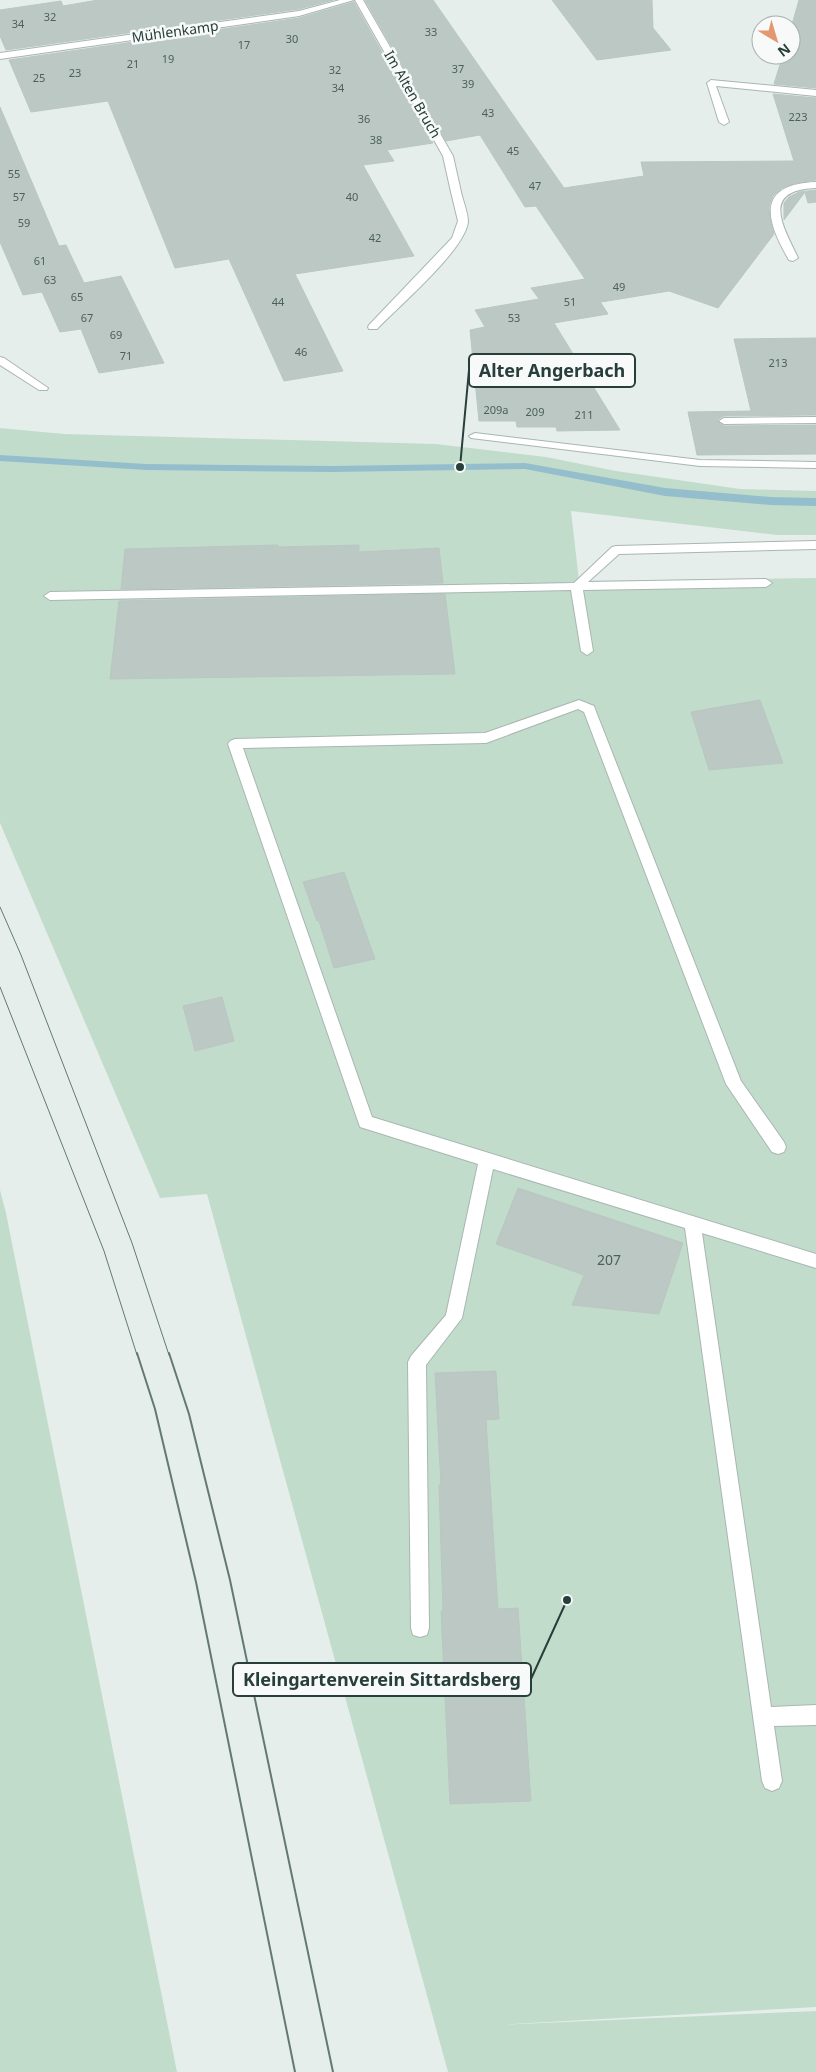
<svg xmlns="http://www.w3.org/2000/svg" width="816" height="2072" viewBox="0 0 816 2072" font-family="'Noto Sans',sans-serif">
<style>
.green{fill:#c2dccc}
.lines{fill:none;stroke-linecap:round;stroke-linejoin:round}
.stream{fill:#95becc;fill-rule:evenodd}
.building{fill:#bcc8c4;stroke:#b9c7c2}
.service-casing{stroke:#a9b6b2;stroke-width:2}
.minor-casing{stroke:#a9b6b2;stroke-width:2}
.service{fill:#fff;fill-rule:evenodd}
.minor{fill:#fff;fill-rule:evenodd}
.tram-far1{stroke:#627975;stroke-width:1}
.tram{stroke:#627975;stroke-width:2}
.labels{text-anchor:middle;dominant-baseline:central;stroke-width:5;stroke-linejoin:round;paint-order:stroke}
.far-number-label{font-size:11px;fill:#4c605c}
.far-street-label{font-size:14px;fill:#273e3a;stroke:#f7faf9}
.number-label{font-size:14px;fill:#4c605c}
.leader{fill:none;stroke:#273e3a;stroke-width:2}
.callout-dot{fill:#273e3a;stroke:#f7faf9;stroke-width:2}
.callout{fill:#f7faf9;stroke:#273e3a;stroke-width:2}
.callout-label{font-size:18px;text-anchor:middle;font-weight:bold;fill:#273e3a}
</style>
<rect width="100%" height="100%" fill="#e6eeeb"/>
<path class="green" d="M0 428 64 434 436 444 546 457 616 471 740 489 816 491V535H778L571 511 579 581 816 578V2007L495 2025 816 2011V2072H448L207 1194 160 1198 0 823Z
M0 1190 6 1213 177 2072H0Z"/>
<g class="lines">
<path class="stream" d="M0 455 146 464 332 466 525 463 665 488 771 497 816 498V506L771 505 665 496 525 469 332 472 146 470 0 461Z"/>
</g>
<path class="building" d="M98 0H333L299 9 6 50 0 36V10L61 1 63 6Z
M365 0H433L564 188 644 176 641 162 794 161 773 94 816 98V180L796 183 782 188 773 196 769 207 770 219 774 234 718 308 669 291 601 302 590 286 608 314 554 323 620 430 557 431 556 427H517L516 421H479L470 330 485 327 475 310 539 299 531 288 585 279 536 206 525 207 480 135 446 141Z
M552 0H652L653 28 671 50 597 60Z
M799 0H816V88L774 84 783 55H791V28Z
M354 2 433 143 387 150 394 161 363 165 414 256 295 274 343 371 284 381 229 259 175 268 108 101 31 112 9 60 299 18Z
M0 107 59 246 66 245 84 283 121 276 164 363 99 373 81 329 60 332 42 292 23 295 0 242Z
M816 190V202L808 203 805 192 784 220V203L789 197 799 192Z
M816 338V415L724 416 717 420 724 426 816 425V454L697 455 688 412 751 411 734 339Z
M278 545V547L359 545V552L439 548 443 583 121 589 125 549Z
M445 594 455 674 110 679 119 601Z
M760 700 783 763 709 770 691 712Z
M344 872 375 959 334 968 319 921H317L303 882Z
M222 997 234 1041 195 1051 183 1006Z
M518 1188 683 1243 659 1314 572 1305 584 1275 496 1244Z
M496 1371 499 1419 486 1420 498 1609 518 1608 531 1801 450 1804 441 1611H443L439 1485H441L435 1373Z"/>
<g class="lines">
<g class="service-casing">
<path id="service" d="M711 80 816 90V96L716 86 729 122 724 125 719 122 707 83Z
M816 182V188C760 190 783 226 798 258L793 261 789 260C766 221 755 184 816 182Z
M456 189 461 192C463 201 468 213 468 222 465 250 398 307 377 329H369L368 327 369 325 452 238 458 221 451 192Z
M816 417V423L724 424 719 421 724 418Z
M475 433 700 460 816 462V468L700 466 471 438 469 436Z
M816 541V549L619 554 588 582 766 579 772 583 766 587 583 590 593 651 587 655 581 651 571 590 50 600 44 596 50 592 574 583 612 547 616 546Z
M579 700 594 706 595 709 741 1081 784 1142 786 1147 784 1152 778 1154 772 1152 726 1084 584 712 578 709 486 743 243 748 372 1117 816 1254V1268L702 1233 771 1707 816 1705V1725L774 1726 782 1781 779 1788 772 1791 765 1788 762 1781 685 1228 493 1169 462 1318 426 1365 429 1628 427 1635 420 1637 413 1635 411 1628 408 1362 411 1356 446 1315 478 1164 360 1127 228 744 230 741 235 739 485 733Z"/>
</g>
<g class="minor-casing">
<path id="minor" d="M340 0H354L299 16 0 59V53L299 11Z
M355 0H363L453 156 461 192 459 194H453L451 192 443 156Z
M0 357 4 358 48 388 47 390H39L0 365Z"/>
</g>
<use href="#service" class="service"/>
<use href="#minor" class="minor"/>
<path class="tram-far1" d="M0 907 21 955 132 1243 169 1355
M0 987 104 1251 137 1355"/>
<path class="tram" d="M137 1353 155 1409 196 1582 295 2072
M169 1353 189 1414 230 1580 333 2072"/>
</g>
<g class="labels">
<g class="far-number-label">
<text x="50" y="16">32</text>
<text x="18" y="23">34</text>
<text x="431" y="31">33</text>
<text x="292" y="38">30</text>
<text x="244" y="44">17</text>
<text x="168" y="58">19</text>
<text x="133" y="63">21</text>
<text x="458" y="68">37</text>
<text x="335" y="69">32</text>
<text x="75" y="72">23</text>
<text x="39" y="77">25</text>
<text x="468" y="83">39</text>
<text x="338" y="87">34</text>
<text x="488" y="112">43</text>
<text x="798" y="116">223</text>
<text x="364" y="118">36</text>
<text x="376" y="139">38</text>
<text x="513" y="150">45</text>
<text x="14" y="173">55</text>
<text x="535" y="185">47</text>
<text x="19" y="196">57</text>
<text x="352" y="196">40</text>
<text x="24" y="222">59</text>
<text x="375" y="237">42</text>
<text x="40" y="260">61</text>
<text x="50" y="279">63</text>
<text x="619" y="286">49</text>
<text x="77" y="296">65</text>
<text x="278" y="301">44</text>
<text x="570" y="301">51</text>
<text x="87" y="317">67</text>
<text x="514" y="317">53</text>
<text x="116" y="334">69</text>
<text x="301" y="351">46</text>
<text x="126" y="355">71</text>
<text x="778" y="362">213</text>
<text x="496" y="409">209a</text>
<text x="535" y="411">209</text>
<text x="584" y="414">211</text>
</g>
<g class="far-street-label">
<text transform="translate(175 31) rotate(-8)">Mühlenkamp</text>
<text transform="translate(413 94) rotate(60)">Im Alten Bruch</text>
</g>
<g class="number-label">
<text x="609" y="1259">207</text>
</g>
</g>
<path class="leader" d="M460 467L469 370M567 1600L531 1679"/>
<g class="callout-dot">
<circle cx="460" cy="467" r="5"/>
<circle cx="567" cy="1600" r="5"/>
</g>
<g class="callout">
<rect x="469" y="354" width="166" height="33" rx="5"/>
<rect x="233" y="1663" width="298" height="33" rx="5"/>
</g>
<g class="callout-label">
<text x="552" y="377">Alter Angerbach</text>
<text x="382" y="1686">Kleingartenverein Sittardsberg</text>
</g>
<g transform="translate(776 40) rotate(142)"><circle r="24" fill="#f7faf9" stroke="#a4afad"/>
<path d="M0-4L9 19L0 12L-9 19Z" fill="#e3986f"/>
<text y="-8" font-size="14" font-weight="bold" text-anchor="middle" fill="#273e3a">N</text>
</g>
</svg>
